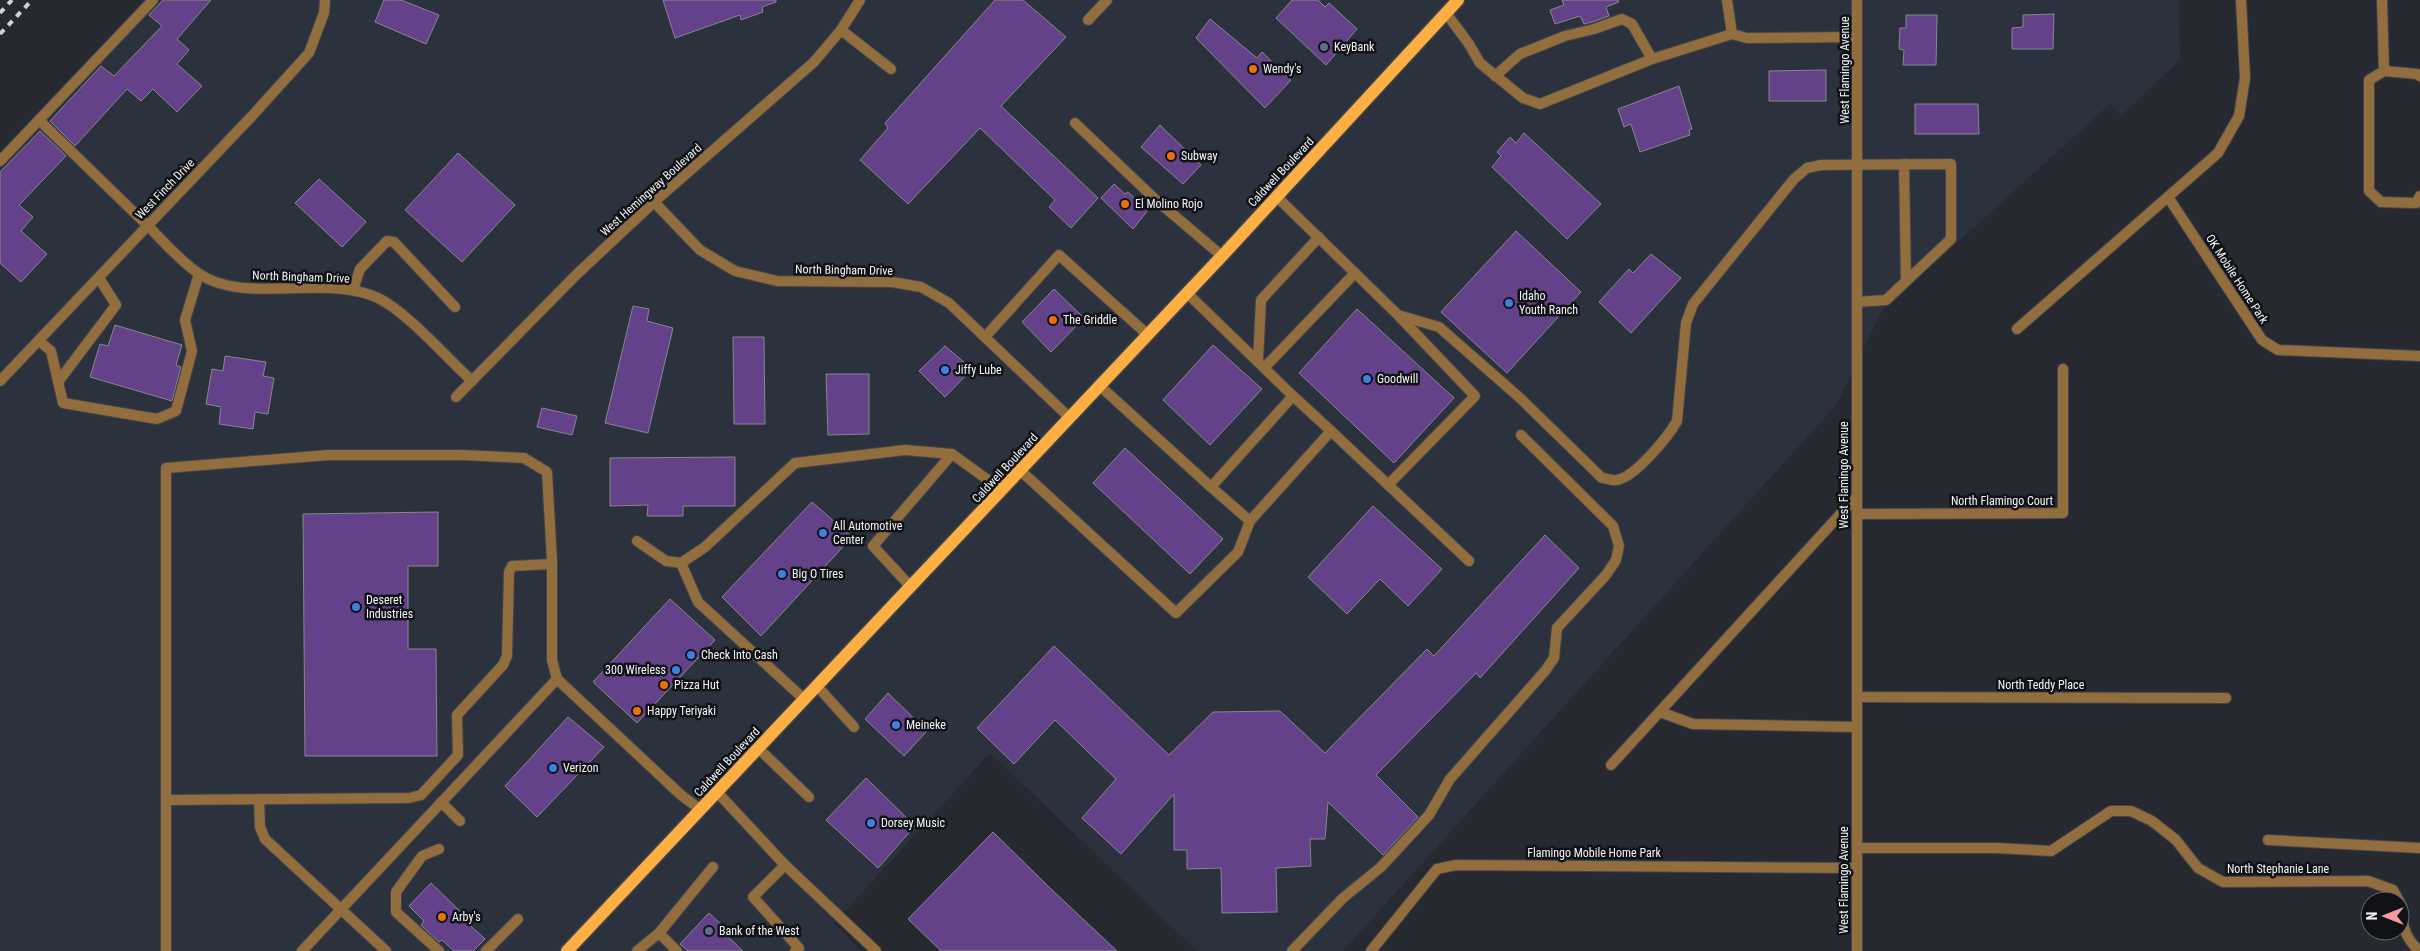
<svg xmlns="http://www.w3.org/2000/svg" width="2420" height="951" viewBox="0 0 2420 951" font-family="'Roboto Condensed',sans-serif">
<rect width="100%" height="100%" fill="#262930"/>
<polygon fill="#2b323e" points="146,0 2179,0 2180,60 2122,115 2110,104 1881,312 1837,404 1343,951 1197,951 990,753 834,923 861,951 0,951 0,158"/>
<g fill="#634289" stroke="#89868e">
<polygon points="163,0 211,0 177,39 189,50 177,64 202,86 177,112 153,89 141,101 127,89 75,146 50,121 101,66 114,76 162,26 149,15"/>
<polygon points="384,0 401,0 439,15 426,44 375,22"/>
<polygon points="663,0 776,0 776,2 762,7 763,12 741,20 740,15 675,38"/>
<polygon points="995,0 1023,0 1066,37 1001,106 1098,198 1071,228 1049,207 1055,200 980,128 908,204 860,160 888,128 885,123"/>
<polygon points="1292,0 1318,0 1325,7 1329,3 1357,29 1326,65 1276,18"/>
<polygon points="1562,0 1618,0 1619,2 1606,7 1609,16 1592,22 1584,24 1580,16 1555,24 1550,10 1564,5"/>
<polygon points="2054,14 2053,49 2012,49 2012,28 2023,27 2023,15"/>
<polygon points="1906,15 1937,15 1936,65 1903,65 1904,50 1899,49 1900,28 1906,28"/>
<polygon points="1210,19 1257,58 1262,52 1291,80 1265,108 1196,38"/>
<polygon points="1826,70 1826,101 1769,101 1769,71"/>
<polygon points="1679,86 1692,129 1689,130 1690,135 1640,152 1631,124 1624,127 1618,109"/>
<polygon points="1915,104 1978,104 1979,134 1915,134"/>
<polygon points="1160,125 1201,165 1183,184 1141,147"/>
<polygon points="40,131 66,156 19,205 33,217 21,231 47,254 21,282 0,263 0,172"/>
<polygon points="1524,133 1601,204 1567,239 1492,167 1501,156 1497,152 1510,137 1516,143"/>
<polygon points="458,153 515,205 462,262 405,210"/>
<polygon points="319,179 366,222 342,247 295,203"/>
<polygon points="1114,184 1125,194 1128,192 1148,210 1133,229 1101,198"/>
<polygon points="1516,231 1581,292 1507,373 1441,312"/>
<polygon points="1651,254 1681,278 1631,333 1599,302 1629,269 1633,273"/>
<polygon points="1054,289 1084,318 1051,352 1022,322"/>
<polygon points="633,306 649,309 647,321 673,328 648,433 605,423"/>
<polygon points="1357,309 1454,398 1394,463 1299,373"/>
<polygon points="115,325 182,345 176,365 181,367 172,401 90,377 100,344 108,346"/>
<polygon points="733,337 764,337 765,424 734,424"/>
<polygon points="1213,345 1262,389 1210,445 1163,400"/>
<polygon points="945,346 972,369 945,397 919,371"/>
<polygon points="225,356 266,362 263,376 274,378 268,414 255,412 253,429 219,424 221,407 206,404 212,369 223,371"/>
<polygon points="826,374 869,374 869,434 828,435"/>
<polygon points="542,408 577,416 572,435 537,427"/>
<polygon points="1125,448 1223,539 1190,574 1093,483"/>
<polygon points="735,457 735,506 683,506 683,516 647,516 648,505 610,506 610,458"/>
<polygon points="812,502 852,537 761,636 722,597"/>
<polygon points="1373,506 1442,569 1408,606 1380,579 1347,614 1308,577"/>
<polygon points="438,512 438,566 408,566 408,649 436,649 437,756 305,756 303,514"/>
<polygon points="1545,535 1579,568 1480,678 1476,673 1376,775 1418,817 1383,855 1328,802 1325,839 1310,839 1311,866 1276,868 1277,912 1222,913 1221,868 1187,869 1187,850 1174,850 1174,794 1121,854 1082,818 1116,779 1055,720 1014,764 977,728 1054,646 1169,755 1213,712 1280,711 1325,753 1427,649 1434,656"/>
<polygon points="670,599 715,640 637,723 593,682"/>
<polygon points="888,693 927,731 904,756 865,719"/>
<polygon points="568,717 604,747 537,817 505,786"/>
<polygon points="866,778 915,826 878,868 826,820"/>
<polygon points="993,832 1050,888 1117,951 941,951 908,919"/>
<polygon points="431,883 464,915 463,919 485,939 473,951 454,951 442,940 439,942 421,925 424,921 409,906"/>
<polygon points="709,913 726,929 723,932 743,951 688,951 680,944"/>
</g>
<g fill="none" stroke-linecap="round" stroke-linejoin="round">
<g stroke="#43454c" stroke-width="12">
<g id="service">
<polyline points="1727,0 1732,34 1747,38 1857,37"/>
<polyline points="2382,0 2384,71"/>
<polyline points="1446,13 1469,44 1480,63 1523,98 1540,104 1652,59 1732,34"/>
<polyline points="1088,20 1107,0"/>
<polyline points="841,30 891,69"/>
<polyline points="1495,76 1520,54 1565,36 1594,29 1622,19 1632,24 1652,59"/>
<polyline points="2420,76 2417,74 2384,71 2369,80 2369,191 2381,202 2416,203 2420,196"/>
<polyline points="39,120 148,226"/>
<polyline points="1075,123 1156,200 1222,256"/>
<polyline points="0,161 153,0"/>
<polyline points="1904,164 1906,281"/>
<path d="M1277,197L1398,315L1439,327L1520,398L1602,478C1606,478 1613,481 1617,480C1635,477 1668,437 1677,421L1686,323L1693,304L1794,179L1807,168L1821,165L1951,164V239L1886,300L1857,302"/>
<polyline points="353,290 360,269 387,241 394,242 455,307"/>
<polyline points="985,337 1059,255 1148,335"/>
<polyline points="39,341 51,351 63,403 157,419 176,411 192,351 185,320 199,274"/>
<polyline points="1258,361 1261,300 1319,237"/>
<polyline points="1264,368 1355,273"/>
<polyline points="58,382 116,305 99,278"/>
<polyline points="1100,386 1211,487 1293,396 1187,293"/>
<polyline points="1293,396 1331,431"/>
<polyline points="1021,471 1176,613 1238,552 1250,521 1331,431 1469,561"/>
<polyline points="1388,485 1475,396 1399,316"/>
<polyline points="1211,487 1250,521"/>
<polyline points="637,541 666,561 681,563 705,547 795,463 905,450 952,454 1002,490"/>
<polyline points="681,563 698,602 805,700"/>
<polyline points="911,587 873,546 952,454"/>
<polyline points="557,679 681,795 701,810"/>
<polyline points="817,686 854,727"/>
<polyline points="759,749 809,797"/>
<polyline points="717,792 785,865 876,951"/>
<polyline points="259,799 260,827 265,839 386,951"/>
<polyline points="166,800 409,798 421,795 458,755 457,715 503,665 507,656 509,572 512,566 552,564"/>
<polyline points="441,802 460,821"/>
<polyline points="2268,840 2420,848"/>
<polyline points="439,849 422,856 396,892 396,912 439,951"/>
<polyline points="785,865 753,897 799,948 795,951"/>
<polyline points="659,933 677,951"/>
<polyline points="166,951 166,468 329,455 462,455 524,458 547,472 552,561 552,660 557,679 302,951"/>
<polyline points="486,951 518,919"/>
<polyline points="637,951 659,933 713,867"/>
<polyline points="1292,951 1343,898 1381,867 1429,815 1450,779 1545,671 1554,658 1557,628 1606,575 1616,560 1619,546 1613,526 1521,435"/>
</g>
</g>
<g stroke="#43454c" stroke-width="12">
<g id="minor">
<polyline points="2168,197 2262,340 2278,350 2420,356"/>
<polyline points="654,202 700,250 735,271 777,281 892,282 921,287 949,303 1070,418"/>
<path d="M148,226C164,242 179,260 198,273C244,306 326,273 378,298C407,312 447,358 472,381"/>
<polyline points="2017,329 2218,153 2239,116 2245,78 2241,0"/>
<polyline points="0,381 252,116 309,53 324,13 325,0"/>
<polyline points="456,397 576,275 654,202 814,62 841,30 860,0"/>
<polyline points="1857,514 2063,513 2063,369"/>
<polyline points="1857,697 2226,698"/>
<polyline points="1660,712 1693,724 1857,727"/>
<polyline points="1611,765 1857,496"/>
<polyline points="1857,848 1996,848 2051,851 2111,811 2131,811 2152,821 2176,840 2198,868 2223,882 2368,881 2393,890 2399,901"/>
<path d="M2400,903C2405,911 2401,918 2404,927C2406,936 2413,945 2419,951"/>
<polyline points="1371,951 1437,869 1456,865 1857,868"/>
</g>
</g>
<g stroke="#43454c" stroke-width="12">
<polyline id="tertiary" points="1857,951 1857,0"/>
</g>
<g stroke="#43454c" stroke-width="15">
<polyline id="primary" points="567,951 1222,256 1458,0"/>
</g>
<use href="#service" stroke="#926d3e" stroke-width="10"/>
<use href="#minor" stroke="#926d3e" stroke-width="10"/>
<use href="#tertiary" stroke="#926d3e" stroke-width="10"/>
<use href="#primary" stroke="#fdaf44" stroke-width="12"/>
<g stroke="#d0d3d8" stroke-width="4" stroke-dasharray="6 6" stroke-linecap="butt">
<polyline points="0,13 12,0"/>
<polyline points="0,34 32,0"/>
</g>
</g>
<g fill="#5c6f8a" stroke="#101215" stroke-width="2">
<circle cx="1324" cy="47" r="5"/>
<circle cx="709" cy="931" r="5"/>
</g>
<g fill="#e8710a" stroke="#101215" stroke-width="2">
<circle cx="1253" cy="69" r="5"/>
<circle cx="1171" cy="156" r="5"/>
<circle cx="1125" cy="204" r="5"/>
<circle cx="1053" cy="320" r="5"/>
<circle cx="664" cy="685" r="5"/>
<circle cx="637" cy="711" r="5"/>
<circle cx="442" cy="917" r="5"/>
</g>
<g fill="#3f7fe0" stroke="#101215" stroke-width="2">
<circle cx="1509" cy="303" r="5"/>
<circle cx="945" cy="370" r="5"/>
<circle cx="1367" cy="379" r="5"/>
<circle cx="823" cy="533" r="5"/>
<circle cx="782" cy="574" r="5"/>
<circle cx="356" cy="607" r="5"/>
<circle cx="691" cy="655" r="5"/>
<circle cx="676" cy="670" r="5"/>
<circle cx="896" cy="725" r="5"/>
<circle cx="553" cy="768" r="5"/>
<circle cx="871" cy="823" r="5"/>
</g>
<g text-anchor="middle" stroke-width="5" stroke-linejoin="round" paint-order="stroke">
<g font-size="12" fill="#f2f4f9" stroke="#101215" text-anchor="start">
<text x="1334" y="51">KeyBank</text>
<text x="1263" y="73">Wendy's</text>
<text x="1181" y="160">Subway</text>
<text x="1135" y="208">El Molino Rojo</text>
<text x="1519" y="300">Idaho<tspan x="1519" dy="14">Youth Ranch</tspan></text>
<text x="1063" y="324">The Griddle</text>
<text x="955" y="374">Jiffy Lube</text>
<text x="1377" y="383">Goodwill</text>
<text x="833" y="530">All Automotive<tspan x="833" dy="14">Center</tspan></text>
<text x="792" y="578">Big O Tires</text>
<text x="366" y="604">Deseret<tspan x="366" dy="14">Industries</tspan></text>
<text x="701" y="659">Check Into Cash</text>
<text x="666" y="674" text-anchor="end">300 Wireless</text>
<text x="674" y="689">Pizza Hut</text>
<text x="647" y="715">Happy Teriyaki</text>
<text x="906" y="729">Meineke</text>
<text x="563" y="772">Verizon</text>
<text x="881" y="827">Dorsey Music</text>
<text x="452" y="921">Arby's</text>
<text x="719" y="935">Bank of the West</text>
</g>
<g font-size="12" fill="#f2f4f9" stroke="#101215">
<text transform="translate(1845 70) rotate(-90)" y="4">West Flamingo Avenue</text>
<text transform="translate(1281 172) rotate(-47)" y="4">Caldwell Boulevard</text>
<text transform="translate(165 189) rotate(-46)" y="4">West Finch Drive</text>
<text transform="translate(651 190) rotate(-42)" y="4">West Hemingway Boulevard</text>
<text transform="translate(844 270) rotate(1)" y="4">North Bingham Drive</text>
<text transform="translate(301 277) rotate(2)" y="4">North Bingham Drive</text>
<text transform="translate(2237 279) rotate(57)" y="4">OK Mobile Home Park</text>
<text transform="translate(1005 468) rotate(-47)" y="4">Caldwell Boulevard</text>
<text transform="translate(1844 475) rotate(-90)" y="4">West Flamingo Avenue</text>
<text x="2002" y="505">North Flamingo Court</text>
<text x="2041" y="689">North Teddy Place</text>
<text transform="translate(727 762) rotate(-47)" y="4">Caldwell Boulevard</text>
<text x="1594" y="857">Flamingo Mobile Home Park</text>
<text x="2278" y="873">North Stephanie Lane</text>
<text transform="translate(1844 880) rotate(-90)" y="4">West Flamingo Avenue</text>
</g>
</g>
<g transform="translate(2385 916) rotate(270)"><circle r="24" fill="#101215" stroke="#6a6c70"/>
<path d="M0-4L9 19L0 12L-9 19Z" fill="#f49b9f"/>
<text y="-8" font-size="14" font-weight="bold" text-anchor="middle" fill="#f2f4f9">N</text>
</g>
</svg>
